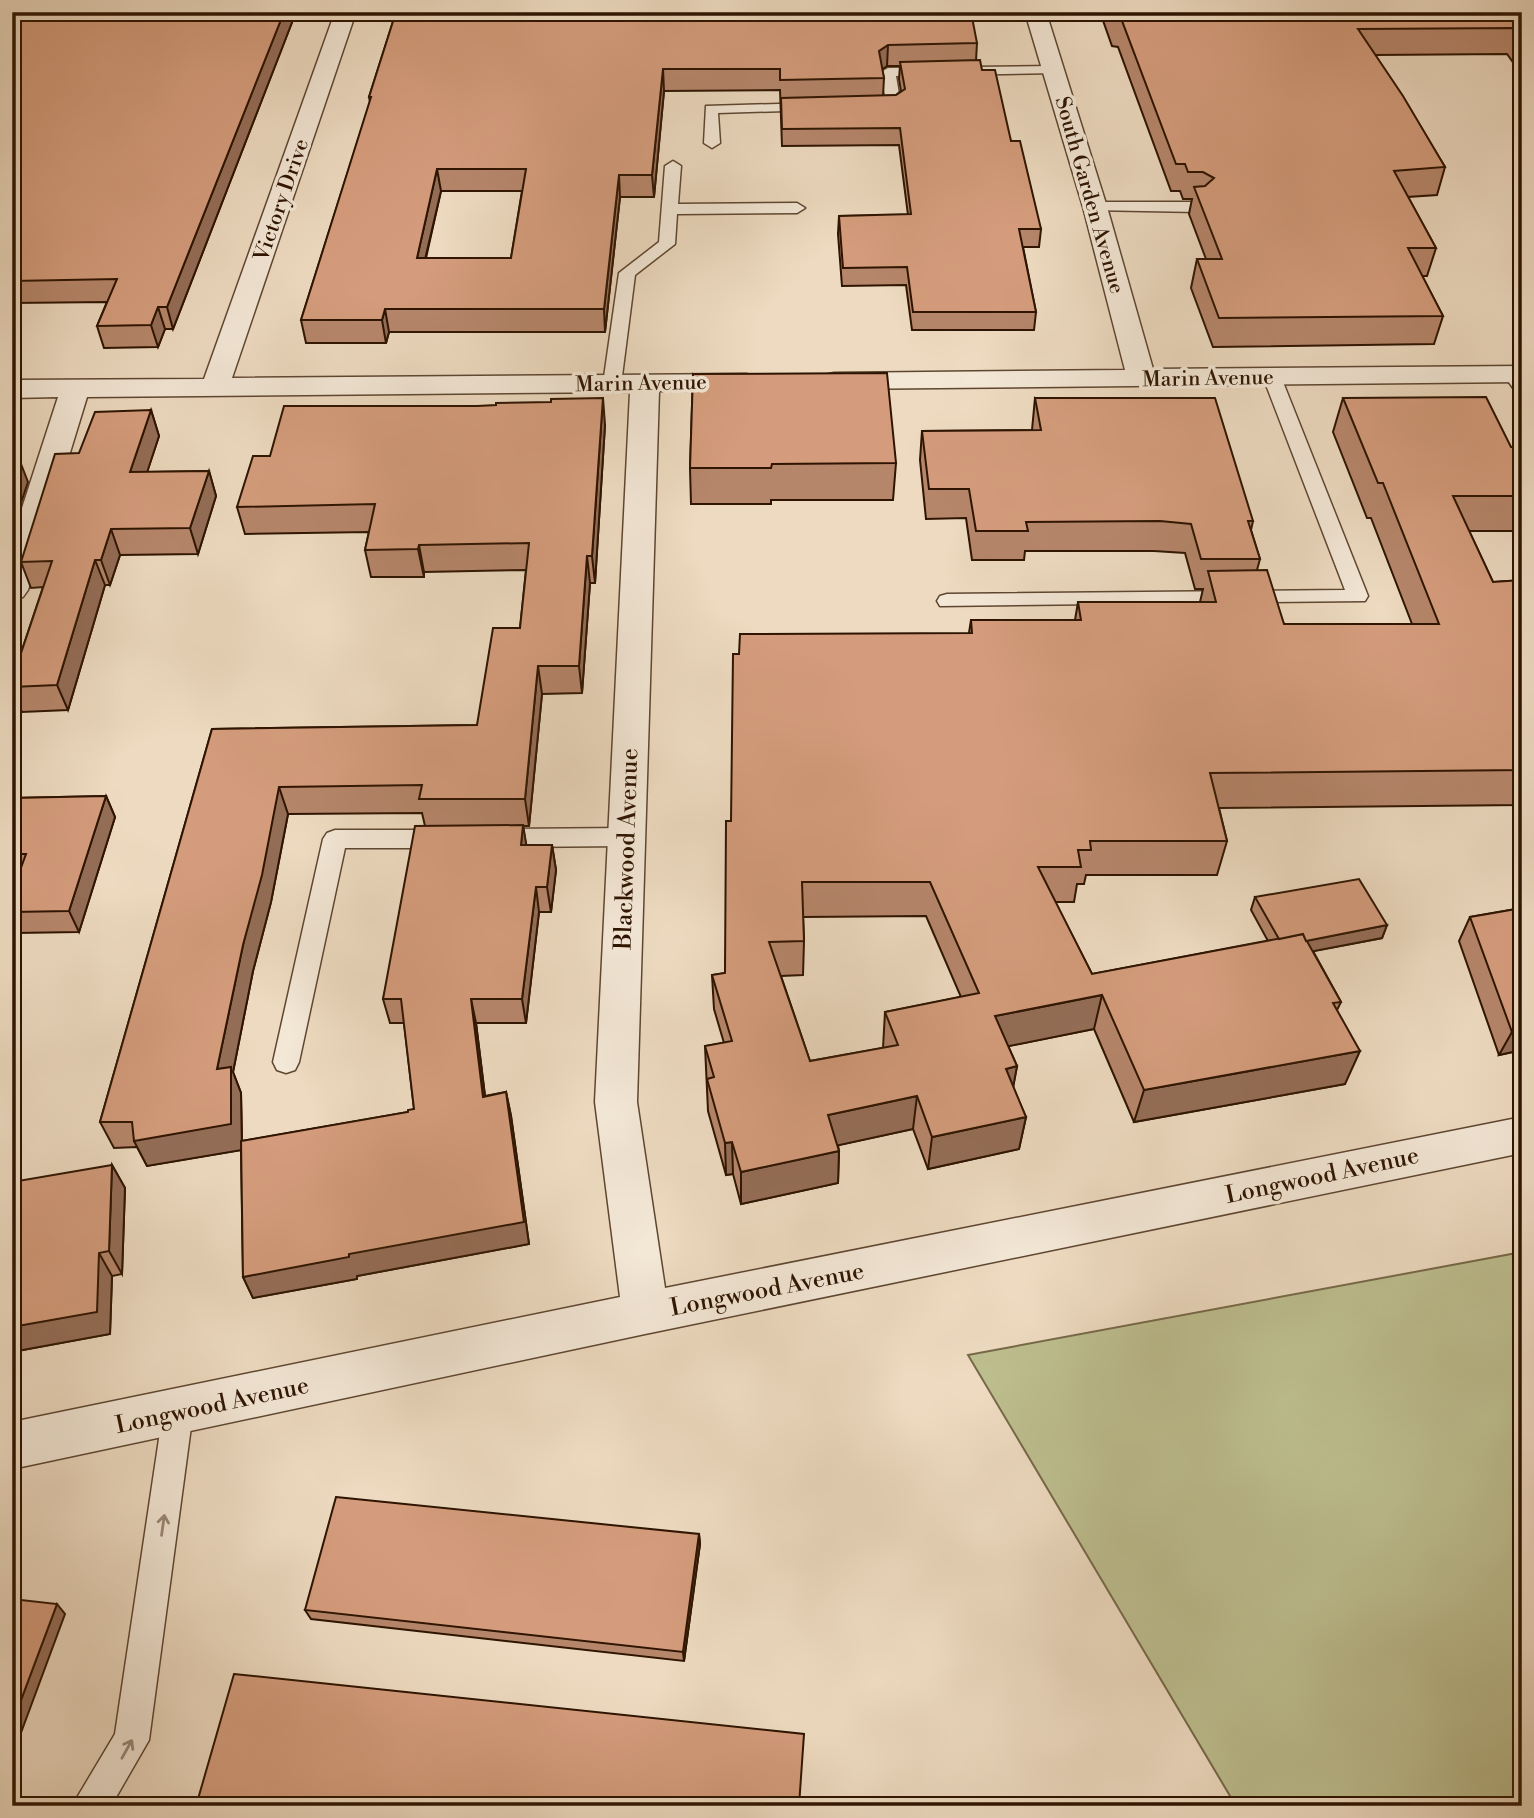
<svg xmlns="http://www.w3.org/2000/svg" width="1534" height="1818" viewBox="0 0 1534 1818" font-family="'Libre Bodoni',serif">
<rect width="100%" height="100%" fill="#eddac0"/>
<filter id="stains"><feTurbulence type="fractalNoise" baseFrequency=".00286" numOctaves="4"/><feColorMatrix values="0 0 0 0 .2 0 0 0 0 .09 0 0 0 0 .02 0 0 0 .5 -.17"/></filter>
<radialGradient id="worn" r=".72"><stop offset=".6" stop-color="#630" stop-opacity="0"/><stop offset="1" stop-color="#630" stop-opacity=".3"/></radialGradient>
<polygon fill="#bdbe8f" stroke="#766948" stroke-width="2" points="1522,1252 1522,1806 1236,1806 968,1355"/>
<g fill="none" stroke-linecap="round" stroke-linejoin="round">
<g stroke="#5e4631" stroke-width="3">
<g id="lane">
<polygon points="933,12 1041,12 1042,13 1035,17 938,18 933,17"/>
<polygon points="1053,66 1060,70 1058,73 896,76 901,106 899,109 873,110 866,106 873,102 886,102 881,72 888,68"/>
<polygon points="812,103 819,107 817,110 718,113 720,143 712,148 704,143 706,106"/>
<polygon points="673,161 681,166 678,204 797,203 805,208 797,213 677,214 675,244 635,275 621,384 612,389 606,388 603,384 619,273 659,242 665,166"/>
<polygon points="1095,202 1198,202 1206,207 1198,212 1089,210 1087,207"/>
<polygon points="1512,369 1518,370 1522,375 1522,393 1516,392 1503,374"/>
<polygon points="1272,372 1281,377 1368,596 1365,601 940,606 937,601 940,596 947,594 1345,590 1263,377"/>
<polygon points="627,828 635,831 639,837 635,843 627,846 494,847 486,844 482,838 486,832 494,829"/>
<polygon points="335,830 444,830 452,833 456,839 452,845 444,848 345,848 299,1062 295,1070 286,1073 277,1070 273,1062 323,839 327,833"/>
<polygon points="178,1397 189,1402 193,1412 149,1740 111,1806 72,1806 115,1734 163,1412 167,1402"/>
</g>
</g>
<g stroke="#5e4631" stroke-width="3">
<g id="street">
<polygon points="335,12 356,12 232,378 746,374 756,376 760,382 756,388 746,390 659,391 637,1102 665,1288 1522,1117 1522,1153 645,1334 12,1469 12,1422 620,1297 595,1102 630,392 87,397 28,590 23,597 12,600 12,539 58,397 12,398 12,380 204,379"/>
<polygon points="1025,12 1046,12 1107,207 1153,369 1522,366 1522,382 834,389 824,387 820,381 824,375 834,373 1125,370 1083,207"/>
</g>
</g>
<use href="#lane" fill="#f3e7d6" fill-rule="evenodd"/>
<use href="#street" fill="#f3e7d6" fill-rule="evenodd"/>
</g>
<g fill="#b6866b" stroke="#2e1401" stroke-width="2" fill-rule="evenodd">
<polygon points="12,12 296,12 173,329 165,329 158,347 104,348 97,326 107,302 12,303"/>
<path d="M396,12L977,43L976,61L982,70L1011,141L1041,229L1039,247H1023L1036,312L1034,330H912L906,285L842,286L838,234L839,216L908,215L899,145L782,146L780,90L664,91L654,197H620L605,332H389L386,343H306L301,320L370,102L369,97ZM887,66H900L899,79L901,91L896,95L883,96L884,78L882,69ZM441,191H522L511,258H426Z"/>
<polygon points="1100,12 1522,12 1522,75 1507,54 1375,55 1445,167 1437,195 1408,197 1436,248 1427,276 1422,276 1443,316 1434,344 1213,347 1191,288 1197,259 1206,259 1189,214 1192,199 1183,199 1180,191 1171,191 1118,47 1112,46"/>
<polygon points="693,374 896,463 893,500 771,500 771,504 691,504 690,468"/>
<path d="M1035,398L1253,521L1251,530L1260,559L1257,570L1284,624H1412L1371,518H1367L1333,432L1343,398L1511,447H1522V531H1469L1493,582L1522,580V805L1219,808L1227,841L1217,875H1086L1084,884H1077L1074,902H1055L1092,974L1268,941L1251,910L1255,897L1387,925L1382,938L1313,951L1341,1002L1337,1010L1345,1084L1134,1122L1094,1029L1008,1046L1017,1066L1013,1087L1026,1117L1019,1149L928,1169L913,1129L838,1145L839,1151L838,1183L741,1204L733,1174L726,1175L708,1111L705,1046L724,1043L714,1009L712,975L725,973L731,821L969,633L971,620H1075L1078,602H1200L1203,589H1195L1185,553L1154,551H1025L1024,560H972L966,518L926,519L920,460L922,431L1032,430ZM926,916L961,997L885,1012L883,1048L810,1061L781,976L803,975L804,941L803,917Z"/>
<polygon points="151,410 159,436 147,472 209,471 216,496 198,554 120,555 110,585 105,585 68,710 22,712 12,691 12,680 43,587 31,588 21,562 79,453"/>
<path d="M605,425L595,583H590L582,693L542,694L529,826H523L526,845H552L556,870L551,912H539L526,1023H476L485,1096L506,1092L511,1116L529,1244L357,1276V1279L253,1298L243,1277L241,1150L147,1166L137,1147L114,1148L100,1122L212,729L477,725L520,628L526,570L424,572V577H371L365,550L369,532L245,534L237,507L270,456ZM422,813L425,826L383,999L390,1023H404L414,1109L408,1112L242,1141L241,1093L233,1072L253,971L271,902L288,814Z"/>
<polygon points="106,796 115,817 79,932 16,933 12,925 12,892 18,876 12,876 12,798"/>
<polygon points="1522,908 1522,1050 1499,1055 1459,941 1470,917"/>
<polygon points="112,1165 125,1188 122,1274 112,1276 110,1334 12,1352"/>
<polygon points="699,1534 700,1544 684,1661 311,1619 305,1610"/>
</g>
<g fill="#946d57" stroke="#2e1401" stroke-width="2">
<polygon points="284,12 296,12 173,329 167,307"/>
<polygon points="888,45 887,66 878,72 879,51"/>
<polygon points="663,69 664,91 654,197 652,175"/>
<polygon points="437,169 441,191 420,281 417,258"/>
<polygon points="619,175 620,197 605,332 604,309"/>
<polygon points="158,307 165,329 158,347 151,325"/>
<polygon points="385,309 389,332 386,343 382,320"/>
<polygon points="603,398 605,425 595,583 592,556"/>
<polygon points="151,410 159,436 139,497 130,472"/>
<polygon points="14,446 28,482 12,530 12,451"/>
<polygon points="209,471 216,496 198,554 190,528"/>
<polygon points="111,529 120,555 110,585 101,560"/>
<polygon points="419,545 424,572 424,577 418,549"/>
<polygon points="587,556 590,583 582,693 579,666"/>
<polygon points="95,560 105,585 68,710 57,685"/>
<polygon points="538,666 542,694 529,826 525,799"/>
<polygon points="279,787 288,814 271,902 253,971 233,1072 241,1093 242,1150 147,1166 134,1141 217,1069 243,945"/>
<polygon points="106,796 115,817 79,932 69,911"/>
<polygon points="523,825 527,849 521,845"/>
<polygon points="552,845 556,870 551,912 547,887"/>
<polygon points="536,887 539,912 526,1023 522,999"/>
<polygon points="1387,925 1382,938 1278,958 1282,945"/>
<polygon points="1102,995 1094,1029 990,1050 995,1016"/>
<polygon points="471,999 476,1023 488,1120 483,1097"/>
<polygon points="1522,1030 1522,1050 1499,1055 1512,1032"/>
<polygon points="1360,1051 1345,1084 1134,1122 1144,1090"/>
<polygon points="1017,1066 1011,1099 1006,1069"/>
<polygon points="506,1092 511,1116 529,1244 357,1276 357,1279 253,1298 243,1277 349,1254"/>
<polygon points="917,1096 913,1129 826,1148 828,1115"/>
<polygon points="1026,1117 1019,1149 928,1169 932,1137"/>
<polygon points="732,1142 733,1174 726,1175 725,1143"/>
<polygon points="839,1151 838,1183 741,1204 741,1172"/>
<polygon points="112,1165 125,1188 122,1274 109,1251"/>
<polygon points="99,1253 112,1276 110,1334 12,1352 12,1327"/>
<polygon points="699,1534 700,1544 684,1661 683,1652"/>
<polygon points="57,1604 65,1614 12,1757 12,1724"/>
</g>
<g fill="#d49c7c" stroke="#2e1401" stroke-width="2" fill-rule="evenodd">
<polygon points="12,12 284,12 167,307 158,307 151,325 97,326 117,279 12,281"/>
<path d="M396,12H971L977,43L888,45L879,51L884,78L780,80V69H663L652,175H619L604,309H385L382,320H301L371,97H369ZM437,169H526L511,258H417Z"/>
<polygon points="1113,12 1522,12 1522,37 1515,28 1358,29 1403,96 1445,167 1394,171 1436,248 1408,248 1443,316 1219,318 1197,259 1222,259 1194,187 1205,186 1214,178 1203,172 1188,172 1185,164 1176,164 1122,21 1116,20"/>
<polygon points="980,60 982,70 995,70 1011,141 1020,141 1041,229 1019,229 1036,312 913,312 907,267 843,268 839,216 911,214 900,128 782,129 781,98 896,95 905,89 900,62"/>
<polygon points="887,373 896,463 772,464 771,468 690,468 693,374"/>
<path d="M1486,397L1511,447H1522V496H1453L1493,582L1522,580V770L1210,773L1227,841H1090L1091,850H1078L1081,867H1038L1092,974L1303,934L1341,1002L1333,1003L1360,1051L1144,1090L1102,995L995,1016L1017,1066L1006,1069L1026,1117L932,1137L917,1096L828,1115L839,1151L741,1172L732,1142L725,1143L707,1079L714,1077L705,1046L732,1041L712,975L725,973L726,821H731L733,654H739L740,634L972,633L971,620H1081L1078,602H1216L1208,571L1267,570L1284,624H1439L1383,483H1378L1343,398ZM802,882H930L979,993L885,1012L898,1045L810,1061L769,942L804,941Z"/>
<polygon points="603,398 592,556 587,556 579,666 538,666 525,799 419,799 422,785 279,787 262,875 243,945 217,1069 231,1067 231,1124 134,1141 132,1122 100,1122 212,729 477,725 493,628 520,628 529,543 419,545 418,549 365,550 375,504 237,507 253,456 270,456 284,406 477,406 496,405 496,403 551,402 551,399"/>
<polygon points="1035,398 1215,398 1253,521 1248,521 1260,559 1201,559 1191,524 1160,521 1026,522 1028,531 976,531 969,489 929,489 922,431 1041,430"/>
<polygon points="151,410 130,472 209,471 190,528 111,529 101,560 95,560 57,685 12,687 12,680 52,561 21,562 55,454 79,453 95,412"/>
<polygon points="106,796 69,911 12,912 12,892 26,854 12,854 12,798"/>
<polygon points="523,825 521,845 552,845 547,887 536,887 522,999 471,999 483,1097 506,1092 524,1222 349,1254 349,1257 243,1277 241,1141 408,1112 408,1110 414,1109 401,999 383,999 415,826"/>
<polygon points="1359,879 1387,925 1306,941 1303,934 1279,939 1255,897"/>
<polygon points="1522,908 1522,1030 1512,1032 1470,917"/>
<polygon points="112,1165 109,1251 99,1253 97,1312 12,1327 12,1182"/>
<polygon points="336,1497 699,1534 683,1652 305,1610"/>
<polygon points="12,1599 57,1604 12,1724"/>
<polygon points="234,1674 804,1734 799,1806 196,1806"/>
</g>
<defs><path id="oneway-shaft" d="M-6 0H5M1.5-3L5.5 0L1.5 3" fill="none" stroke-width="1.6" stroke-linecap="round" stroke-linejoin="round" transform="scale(1.75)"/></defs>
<g stroke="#9a8876">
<use href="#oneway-shaft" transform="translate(163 1525) rotate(-82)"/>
<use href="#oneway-shaft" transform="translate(127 1749) rotate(-61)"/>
</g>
<g text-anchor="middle" stroke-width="7" stroke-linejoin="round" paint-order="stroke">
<g font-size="21" fill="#2e1401" stroke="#f3e7d6">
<text transform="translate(1090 195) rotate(74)" y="7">South Garden Avenue</text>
<text transform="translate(281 200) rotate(-71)" y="7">Victory Drive</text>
<text transform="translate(1208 378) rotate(-1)" y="7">Marin Avenue</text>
<text transform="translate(641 383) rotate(-1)" y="7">Marin Avenue</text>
</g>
<g font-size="24" fill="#2e1401" stroke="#f3e7d6">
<text transform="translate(626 849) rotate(-88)" y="8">Blackwood Avenue</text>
<text transform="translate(1322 1175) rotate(-12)" y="8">Longwood Avenue</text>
<text transform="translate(767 1289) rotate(-11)" y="8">Longwood Avenue</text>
<text transform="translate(212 1405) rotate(-12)" y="8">Longwood Avenue</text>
</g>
</g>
<rect width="1534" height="1818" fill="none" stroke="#eddac0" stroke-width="42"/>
<rect x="14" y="14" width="1506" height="1790" fill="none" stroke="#2e1401" stroke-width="3.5"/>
<rect x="21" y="21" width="1492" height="1776" fill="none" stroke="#2e1401" stroke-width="2"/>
<rect width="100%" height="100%" filter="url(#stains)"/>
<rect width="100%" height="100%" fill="url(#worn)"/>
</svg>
